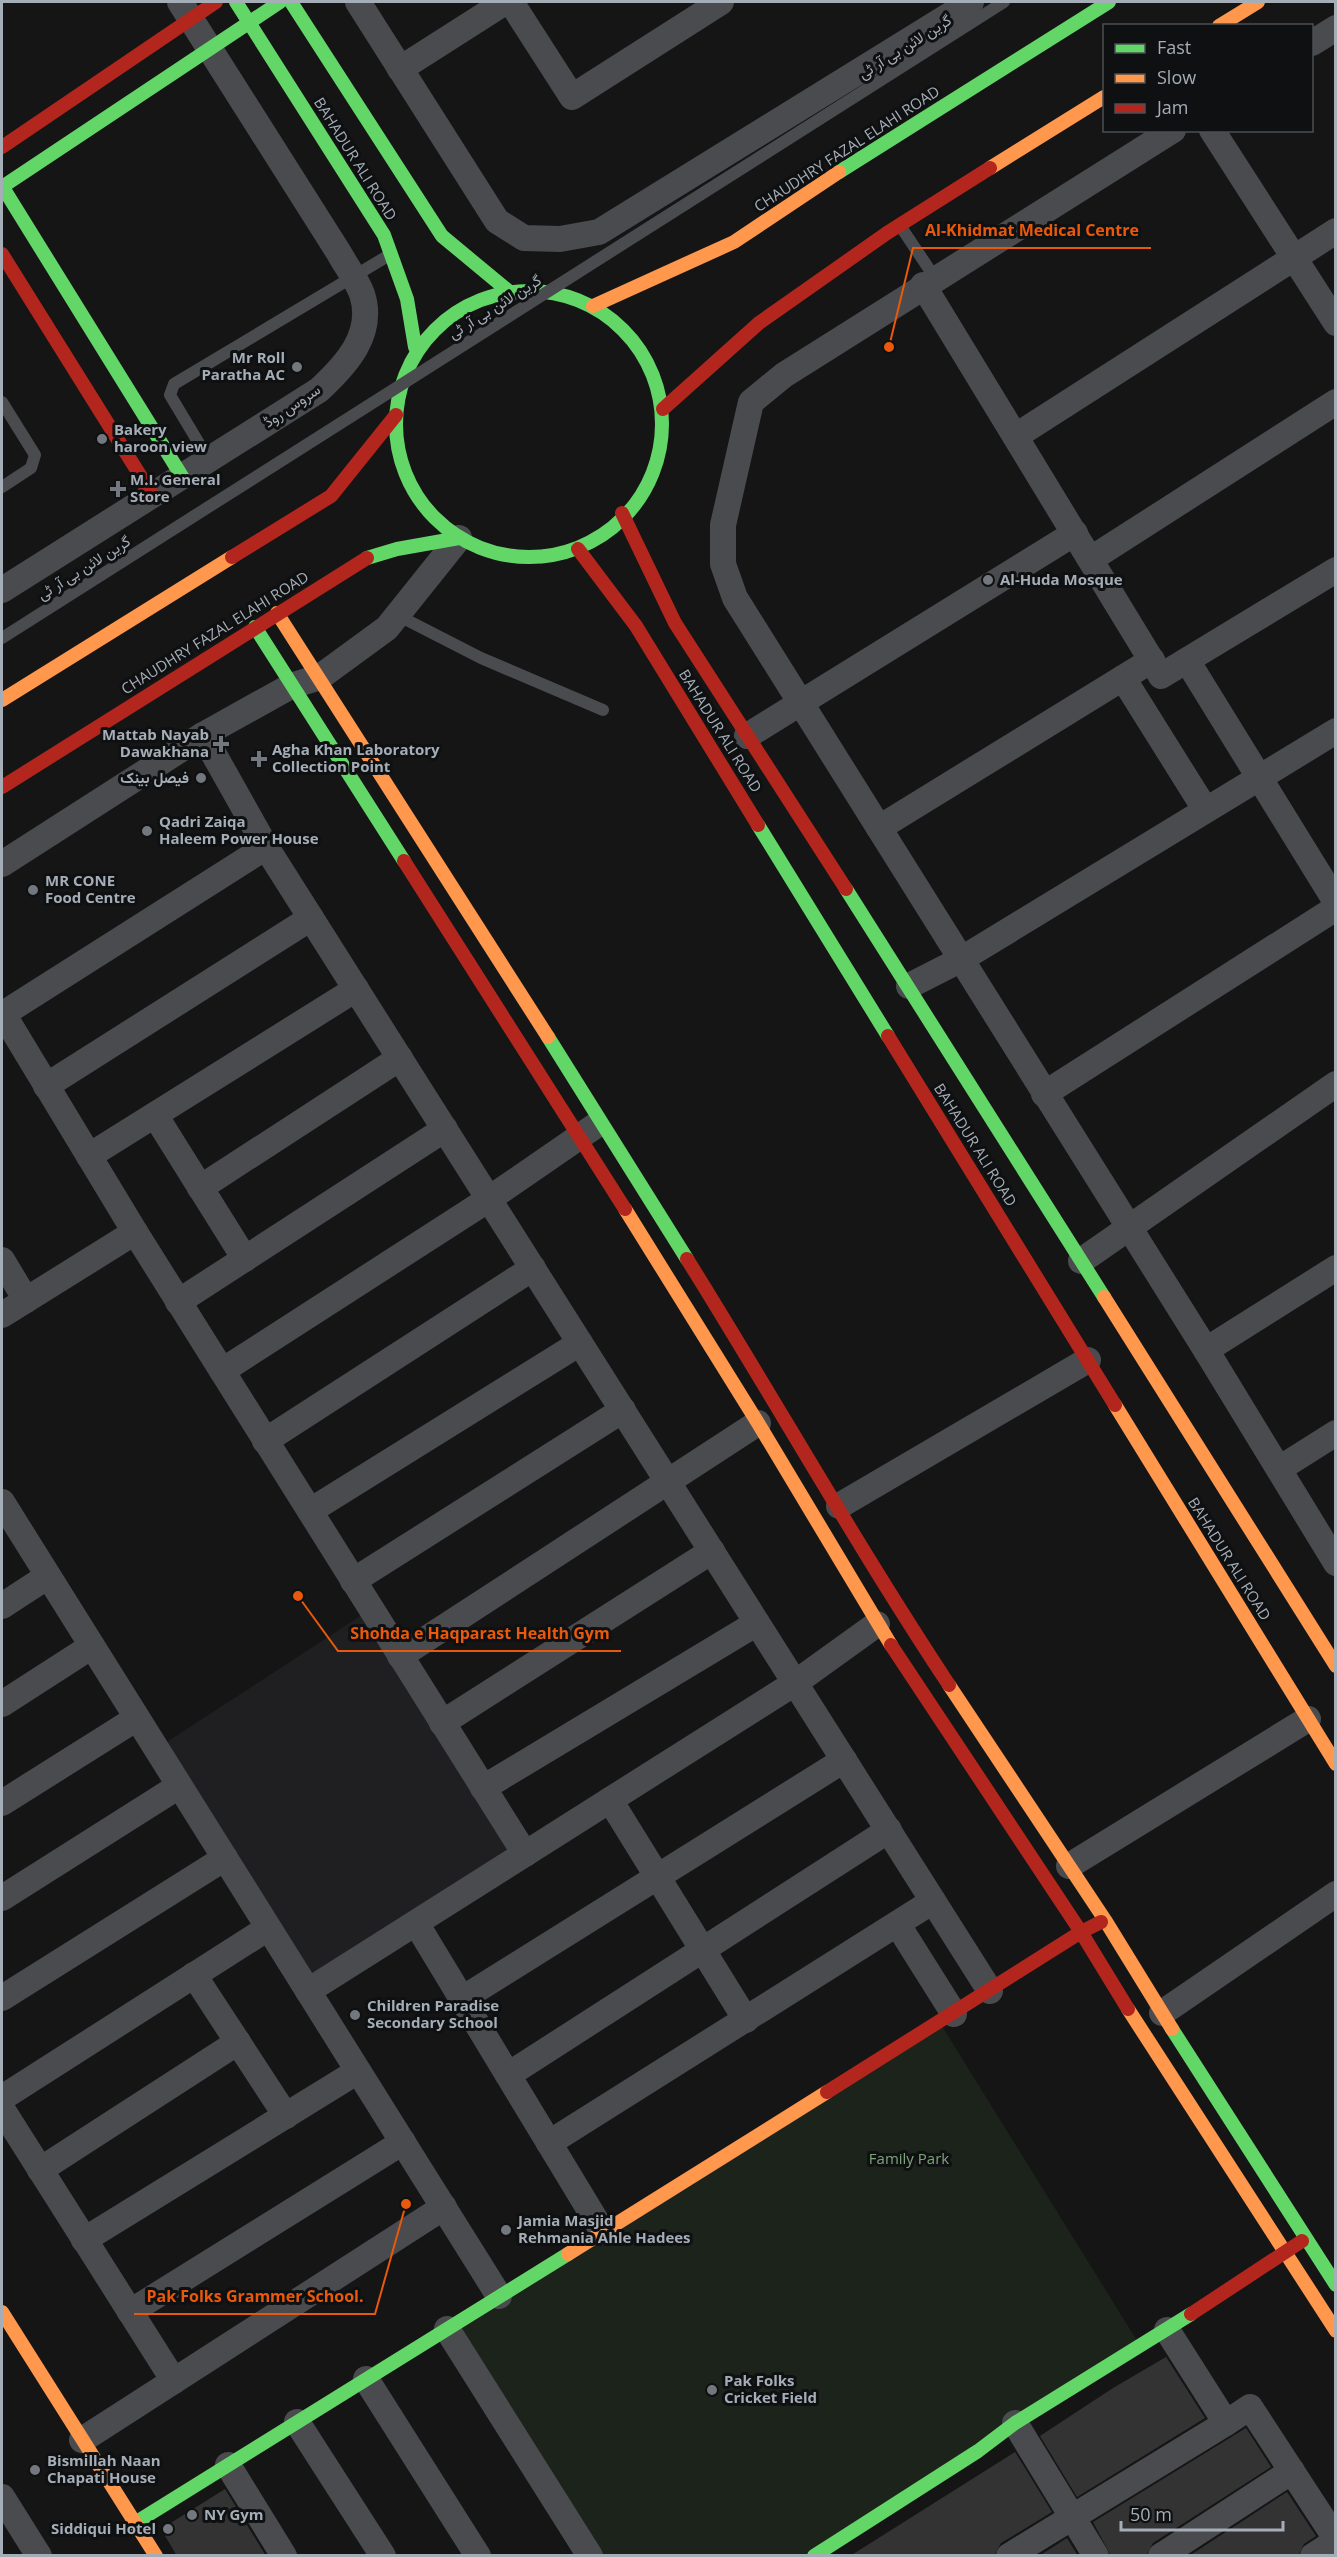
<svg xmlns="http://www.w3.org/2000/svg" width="1337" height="2557" viewBox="0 0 1337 2557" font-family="'Open Sans',Vazirmatn,sans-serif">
<rect width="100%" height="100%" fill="#151515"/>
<polygon fill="#1f1f21" points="371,1609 525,1854 308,1991 156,1749"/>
<polygon fill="#1b231b" points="940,2023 1141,2347 814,2555 590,2556 447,2329"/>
<g fill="#333334">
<polygon points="1166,2357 1205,2418 1077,2497 1040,2436 1113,2388"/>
<polygon points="1246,2428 1271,2467 1153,2543 1146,2556 1111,2556 1093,2522"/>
<polygon points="1015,2452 1052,2512 1001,2543 994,2556 850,2556"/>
<polygon points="225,2489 266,2556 177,2556 161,2529"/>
<polygon points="1287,2492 1316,2536 1304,2544 1298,2556 1189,2556"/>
<polygon points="1067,2538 1078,2556 1039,2556"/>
</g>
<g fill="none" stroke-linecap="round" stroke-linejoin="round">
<g stroke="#494b4e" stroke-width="12">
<polyline points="901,227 935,278"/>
<polyline points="2,402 35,455 31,468 2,487"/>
<polyline points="209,460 170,395 174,384 391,254"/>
<polyline points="397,615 481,658 603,710"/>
</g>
<g stroke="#494b4e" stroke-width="26">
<polyline points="358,2 497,221 524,238 560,239 599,232 971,2"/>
<polyline points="511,2 572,97 721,2"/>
<polyline points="1312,43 1336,28"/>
<polyline points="400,69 505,2"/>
<polyline points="1173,130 784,375 751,402 723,525 723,564 735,598 1206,1350 1336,1563"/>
<polyline points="1212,130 1336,323"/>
<polyline points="923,285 1161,676 1336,570"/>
<polyline points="1016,436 1336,231"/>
<polyline points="1091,559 1336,402"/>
<path d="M2,590L319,390C346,365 375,334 362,294C357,280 346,266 339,253L180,2"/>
<polyline points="1188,662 1336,902"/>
<polyline points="1123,678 1205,809"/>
<polyline points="203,735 266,847 990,1991"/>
<polyline points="747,736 1075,533"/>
<polyline points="879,828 1152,660"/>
<polyline points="2,864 203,735 291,686 320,677 387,628 459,538"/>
<polyline points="909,986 960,960 1336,731"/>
<polyline points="2,1012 135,1232 525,1854"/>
<polyline points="3,1014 266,847"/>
<polyline points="46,1086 311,918"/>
<polyline points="1044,1094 1336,908"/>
<polyline points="155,1115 245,1259"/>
<polyline points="89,1156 356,989"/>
<polyline points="200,1188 400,1058"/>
<polyline points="2,1260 26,1300"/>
<polyline points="1081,1261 1336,1084"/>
<polyline points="178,1302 445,1129"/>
<polyline points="2,1315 135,1232"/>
<polyline points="1206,1350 1336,1268"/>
<polyline points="222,1371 489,1199 595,1126"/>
<polyline points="265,1441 533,1268"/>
<polyline points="1279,1469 1336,1433"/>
<polyline points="2,1502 499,2296"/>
<polyline points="839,1506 1088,1360"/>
<polyline points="310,1511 580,1343"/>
<polyline points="353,1581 623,1410"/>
<polyline points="2,1606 48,1576"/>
<polyline points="400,1656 758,1423"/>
<polyline points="2,1704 92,1646"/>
<polyline points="442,1723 712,1551"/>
<polyline points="483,1788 757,1623"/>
<polyline points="610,1800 746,2020"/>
<polyline points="2,1803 137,1718"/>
<polyline points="1069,1866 1308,1719"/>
<polyline points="2,1898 179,1786"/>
<polyline points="416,1923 603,2232"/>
<polyline points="898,1925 954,2014"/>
<polyline points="194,1975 286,2116"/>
<polyline points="308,1991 795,1683 877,1624"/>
<polyline points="2,1998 225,1858"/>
<polyline points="462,1999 844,1760"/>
<polyline points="1162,2013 1336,1894"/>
<polyline points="508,2075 889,1830"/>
<polyline points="2,2098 268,1928"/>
<polyline points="2,2109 174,2381"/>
<polyline points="549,2143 933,1901"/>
<polyline points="40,2170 238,2042"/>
<polyline points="84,2240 358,2071"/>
<polyline points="130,2312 403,2142"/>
<polyline points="447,2329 590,2556"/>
<polyline points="1167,2330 1226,2423 1250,2407 1336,2539"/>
<polyline points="366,2379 478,2556"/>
<polyline points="297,2422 383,2556"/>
<polyline points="1015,2423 1096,2556"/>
<polyline points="82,2440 444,2207"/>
<polyline points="228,2465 284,2556"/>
<polyline points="2,2497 39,2556"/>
<polyline points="1009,2556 1226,2423"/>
<polyline points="1161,2556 1292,2471"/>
<polyline points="1313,2556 1336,2541"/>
</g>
<g stroke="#63d668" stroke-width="14">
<polyline points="236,2 384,235 407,299 415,347"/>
<polyline points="291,2 442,236 512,294"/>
<polyline points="839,172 1109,2"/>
<polyline points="2,186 183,478"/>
<polyline points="2,187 280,2"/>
<circle cx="529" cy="424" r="133"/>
<polyline points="367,558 397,549 459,538"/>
<polyline points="255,627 404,861"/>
<polyline points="758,825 888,1036"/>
<polyline points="846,889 1104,1297"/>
<polyline points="548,1037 687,1259"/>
<polyline points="1172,2029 1336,2285"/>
<polyline points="135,2523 568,2254"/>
<polyline points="814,2556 978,2451 1015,2423 1191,2314"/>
</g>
<g stroke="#ff974d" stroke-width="14">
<polyline points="1219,26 1258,2"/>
<polyline points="990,168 1104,97"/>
<polyline points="593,306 734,242 839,172"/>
<polyline points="277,613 548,1037"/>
<polyline points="2,700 232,557"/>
<polyline points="625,1209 758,1423 891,1645"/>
<polyline points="1104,1297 1336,1666"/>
<polyline points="1115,1405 1336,1764"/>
<polyline points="949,1685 1105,1920 1172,2029"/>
<polyline points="1128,2009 1336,2331"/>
<polyline points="568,2254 827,2092"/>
<polyline points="2,2312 156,2556"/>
</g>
<g stroke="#b3261e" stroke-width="14">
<polyline points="2,147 216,2"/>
<polyline points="2,254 153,496"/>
<polyline points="663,409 759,323 887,233 990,168"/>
<polyline points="622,513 675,623 846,889"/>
<polyline points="578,549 636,626 758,825"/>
<polyline points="232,557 331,496 396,415"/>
<polyline points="2,787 367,558"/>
<polyline points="404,861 625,1209"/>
<polyline points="888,1036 1115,1405"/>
<path d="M687,1259C775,1400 857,1546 949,1685"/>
<polyline points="891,1645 1081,1932 1128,2009"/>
<polyline points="827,2092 1081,1932 1101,1922"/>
<polyline points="1191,2314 1302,2241"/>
</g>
<polyline stroke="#494b4e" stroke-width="12" points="2,638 1004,2"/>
</g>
<g fill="#73787e" stroke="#0f1011" stroke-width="2">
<circle cx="297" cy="367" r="6"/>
<circle cx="102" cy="439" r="6"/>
<path d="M115 480h6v6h6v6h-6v6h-6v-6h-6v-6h6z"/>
<circle cx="988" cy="580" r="6"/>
<path d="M218 735h6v6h6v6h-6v6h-6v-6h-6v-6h6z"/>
<path d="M256 750h6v6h6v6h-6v6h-6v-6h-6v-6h6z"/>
<circle cx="201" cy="778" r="6"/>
<circle cx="147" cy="831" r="6"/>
<circle cx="33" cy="890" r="6"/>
<circle cx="355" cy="2015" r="6"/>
<circle cx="506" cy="2230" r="6"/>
<circle cx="712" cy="2390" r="6"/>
<circle cx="35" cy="2470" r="6"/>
<circle cx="192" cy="2515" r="6"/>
<circle cx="168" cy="2529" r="6"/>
</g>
<g text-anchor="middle" stroke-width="6" stroke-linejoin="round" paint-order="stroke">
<g font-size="15" fill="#a5adb7" stroke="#0f1011">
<text transform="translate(905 47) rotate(-32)" y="5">گرین لائن بی آر ٹی</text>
<text transform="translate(847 149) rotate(-33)" y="5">CHAUDHRY FAZAL ELAHI ROAD</text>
<text transform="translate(355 159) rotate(58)" y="5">BAHADUR ALI ROAD</text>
<text transform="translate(495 307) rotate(-32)" y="5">گرین لائن بی آر ٹی</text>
<text transform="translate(292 406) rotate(-34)" y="5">سروس روڈ</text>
<text transform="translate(84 568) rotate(-32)" y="5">گرین لائن بی آر ٹی</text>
<text transform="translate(215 633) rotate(-32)" y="5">CHAUDHRY FAZAL ELAHI ROAD</text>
<text transform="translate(720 731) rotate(58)" y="5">BAHADUR ALI ROAD</text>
<text transform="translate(975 1145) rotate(58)" y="5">BAHADUR ALI ROAD</text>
<text transform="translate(1229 1559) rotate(58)" y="5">BAHADUR ALI ROAD</text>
</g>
<g font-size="15" font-weight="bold" fill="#a5adb7" stroke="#0f1011" text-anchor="start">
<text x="285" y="363" text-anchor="end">Mr Roll<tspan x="285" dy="17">Paratha AC</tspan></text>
<text x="114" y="435">Bakery<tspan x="114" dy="17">haroon view</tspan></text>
<text x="130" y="485">M.I. General<tspan x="130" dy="17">Store</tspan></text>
<text x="1000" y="585">Al-Huda Mosque</text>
<text x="209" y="740" text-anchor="end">Mattab Nayab<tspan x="209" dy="17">Dawakhana</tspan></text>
<text x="272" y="755">Agha Khan Laboratory<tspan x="272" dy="17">Collection Point</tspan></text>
<text x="189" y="783" text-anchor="end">فیصل بینک</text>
<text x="159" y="827">Qadri Zaiqa<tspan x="159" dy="17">Haleem Power House</tspan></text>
<text x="45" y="886">MR CONE<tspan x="45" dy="17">Food Centre</tspan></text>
<text x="367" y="2011">Children Paradise<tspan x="367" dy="17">Secondary School</tspan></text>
<text x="518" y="2226">Jamia Masjid<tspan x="518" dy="17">Rehmania Ahle Hadees</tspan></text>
<text x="724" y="2386">Pak Folks<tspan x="724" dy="17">Cricket Field</tspan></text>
<text x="47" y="2466">Bismillah Naan<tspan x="47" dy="17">Chapati House</tspan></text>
<text x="204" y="2520">NY Gym</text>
<text x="156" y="2534" text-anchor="end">Siddiqui Hotel</text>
</g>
<g font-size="15" fill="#7da47b" stroke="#0f1011">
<text x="909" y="2164">Family Park</text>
</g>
</g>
<path fill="none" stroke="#e8590c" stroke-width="2" d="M889 347L913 248H1151M298 1596L338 1651H621M406 2204L375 2314H134"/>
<g fill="#e8590c" stroke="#0f1011" stroke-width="2">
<circle cx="889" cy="347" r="6"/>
<circle cx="298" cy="1596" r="6"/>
<circle cx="406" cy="2204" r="6"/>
</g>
<g font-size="16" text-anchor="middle" font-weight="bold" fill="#e8590c" stroke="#0f1011" stroke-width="6" stroke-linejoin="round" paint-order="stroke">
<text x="1032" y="236">Al-Khidmat Medical Centre</text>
<text x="480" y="1639">Shohda e Haqparast Health Gym</text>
<text x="255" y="2302">Pak Folks Grammer School.</text>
</g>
<rect width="1337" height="2557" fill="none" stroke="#a5adb7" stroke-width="6"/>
<rect x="1103" y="24" width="210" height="108" fill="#0f1011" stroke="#4b4f53" stroke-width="1.5"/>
<rect x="1115" y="44" width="30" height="9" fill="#63d668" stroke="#4b4f53" stroke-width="1.5"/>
<text x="1157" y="54" font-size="18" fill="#a5adb7">Fast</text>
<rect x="1115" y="74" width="30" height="9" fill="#ff974d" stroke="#4b4f53" stroke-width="1.5"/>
<text x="1157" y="84" font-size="18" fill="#a5adb7">Slow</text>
<rect x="1115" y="104" width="30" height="9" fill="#b3261e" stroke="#4b4f53" stroke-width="1.5"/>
<text x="1157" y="114" font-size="18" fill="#a5adb7">Jam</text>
<path d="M1121 2521v9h162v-9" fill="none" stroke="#a5adb7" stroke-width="3"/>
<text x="1130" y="2521" font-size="18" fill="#a5adb7" stroke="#0f1011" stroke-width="4.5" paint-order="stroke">50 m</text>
</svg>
